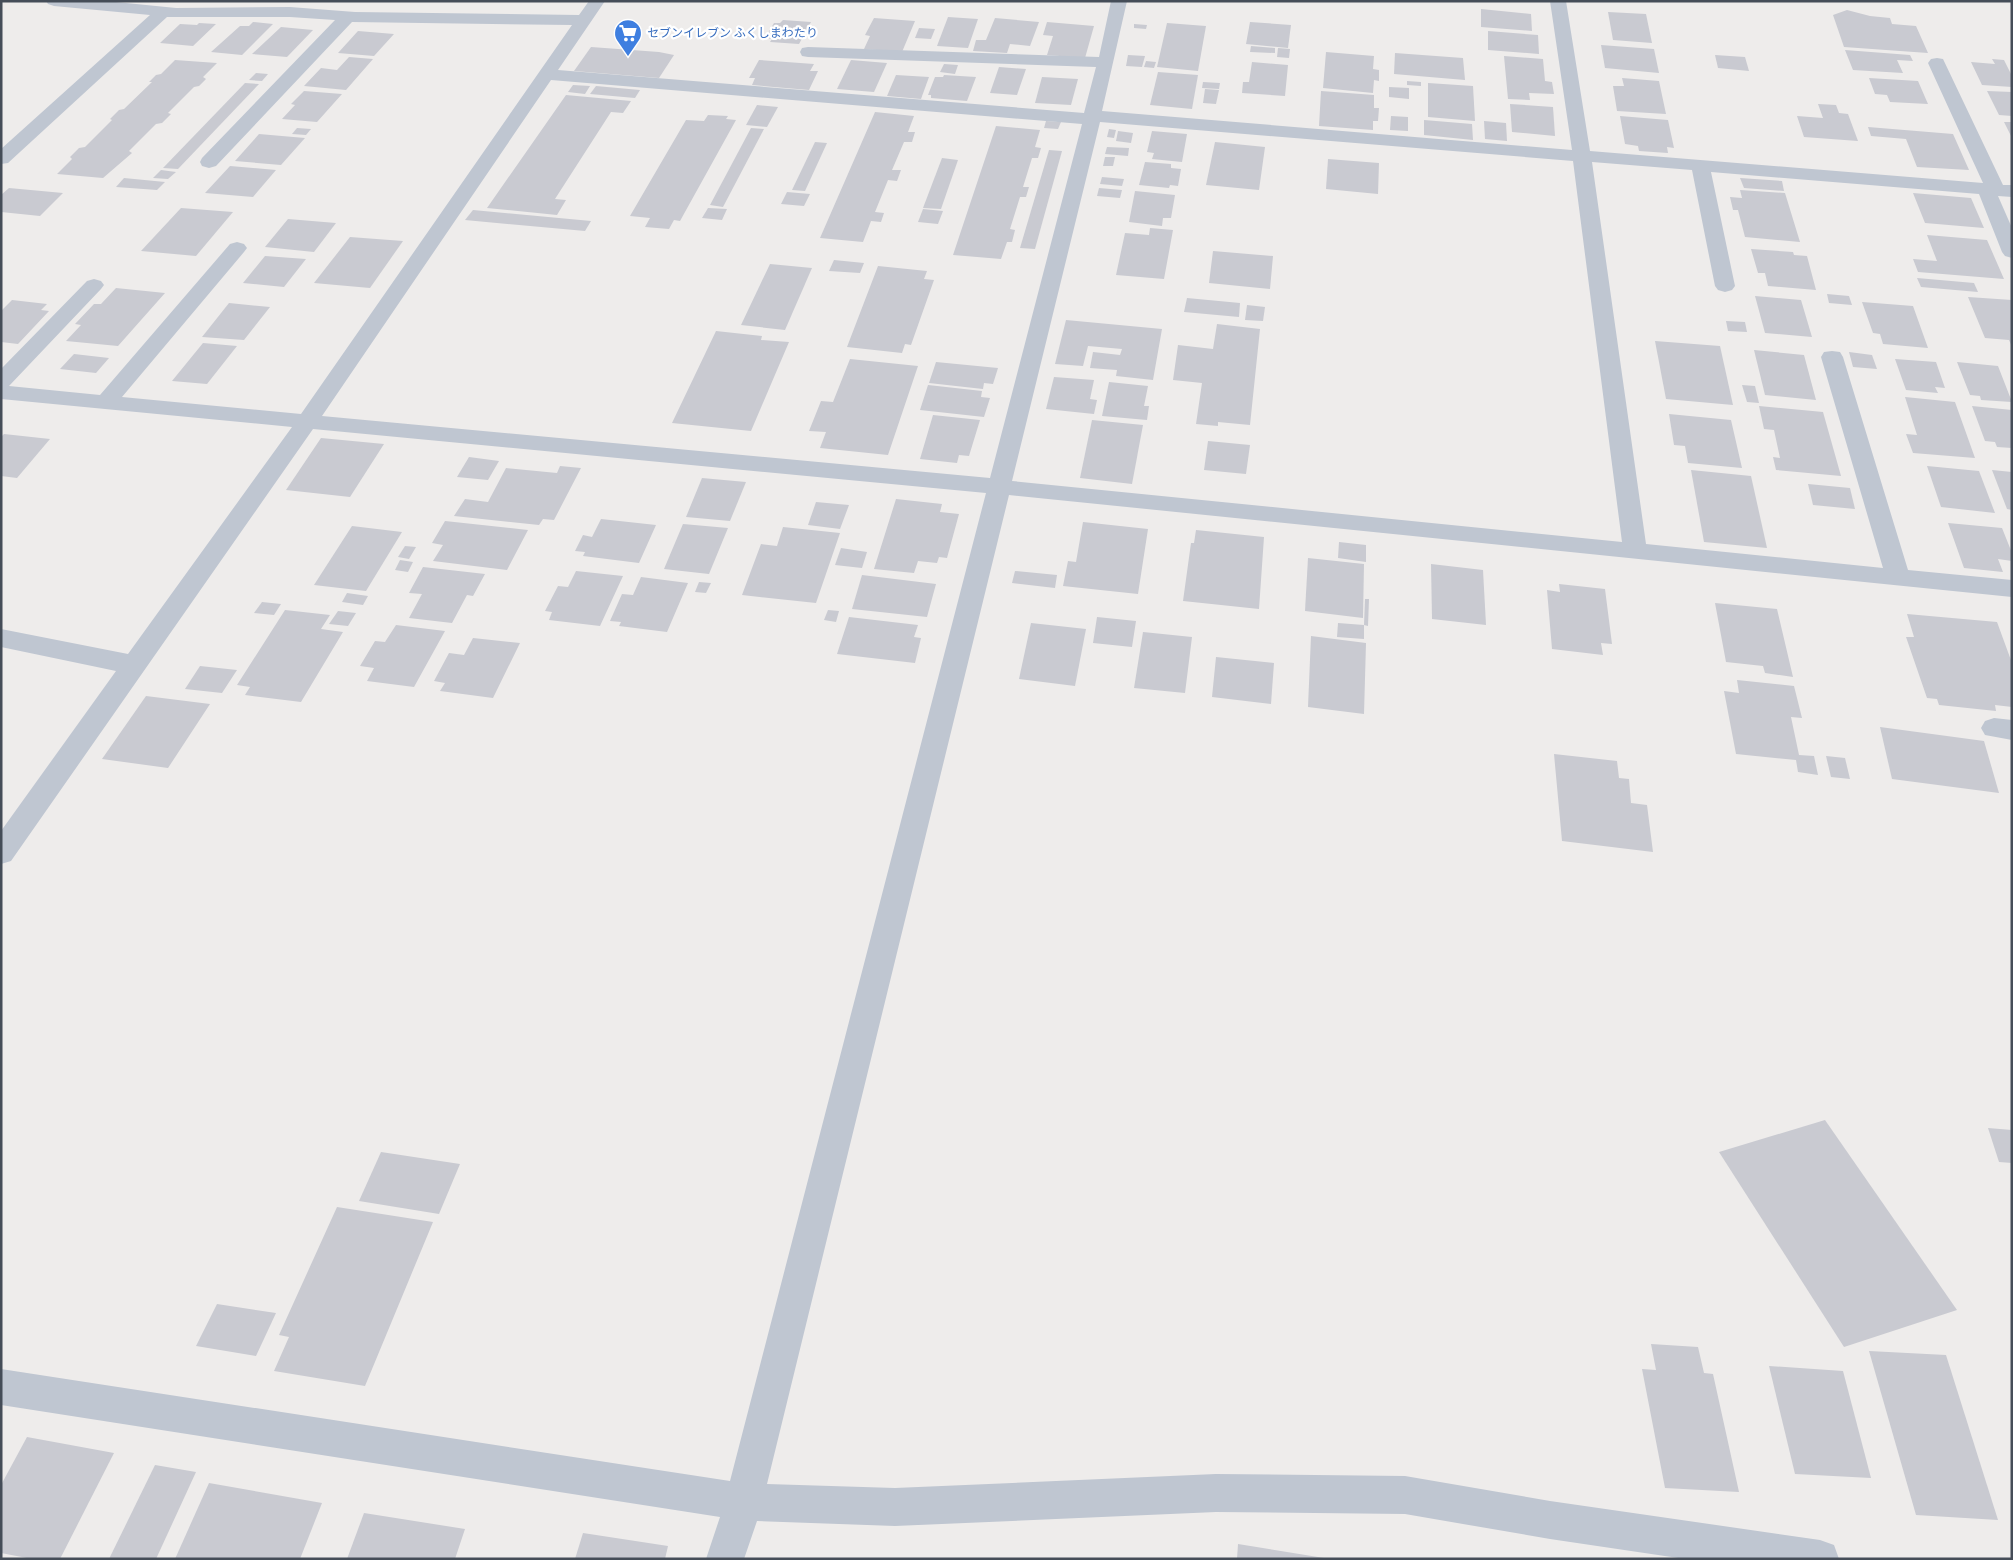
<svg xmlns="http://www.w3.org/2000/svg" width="2013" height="1560" viewBox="0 0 2013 1560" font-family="'Titillium Web','Noto Sans JP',sans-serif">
<rect width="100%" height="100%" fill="#eeeceb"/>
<g fill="#c9cad1">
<polygon points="1481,9 1531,14 1532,31 1481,27"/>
<polygon points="1847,10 1870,16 1890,18 1892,24 1916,26 1928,53 1844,47 1833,15"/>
<polygon points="1608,12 1646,14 1652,43 1613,40"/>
<polygon points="948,17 978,19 968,48 937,46"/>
<polygon points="874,18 915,21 902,52 864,49 870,36 865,35"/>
<polygon points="995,18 1039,22 1030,46 1010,44 1007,53 973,51 976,40 986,40"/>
<polygon points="783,20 811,22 799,44 770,42 772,39 765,38 774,23 780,23"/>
<polygon points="253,22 273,24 242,55 211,52 240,26 249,26"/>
<polygon points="1047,22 1094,26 1085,58 1047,55 1053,36 1043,35"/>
<polygon points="1250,22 1291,25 1288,48 1246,44"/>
<polygon points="199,23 216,24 193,46 160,43 180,24 197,25"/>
<polygon points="1167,23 1206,26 1198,71 1157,67"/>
<polygon points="1134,24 1147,25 1146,29 1134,28"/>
<polygon points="281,27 313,30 287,57 252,54"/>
<polygon points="919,28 935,29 931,39 915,38"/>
<polygon points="358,31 394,34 374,56 338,53"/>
<polygon points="1488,31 1538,35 1539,54 1488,50"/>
<polygon points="1601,45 1654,49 1659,73 1605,68"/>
<polygon points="1251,46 1275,48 1275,53 1250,52"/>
<polygon points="591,47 659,52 674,55 659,78 574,71"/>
<polygon points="1278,48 1290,49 1289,58 1277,57"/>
<polygon points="1845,50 1910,55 1913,61 1897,60 1903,73 1853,70"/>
<polygon points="1326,52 1374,56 1373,69 1379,70 1379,81 1374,80 1373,93 1323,88"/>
<polygon points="1395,53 1463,58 1465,80 1394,74"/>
<polygon points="1128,55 1145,56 1142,67 1126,66"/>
<polygon points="1715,55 1745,57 1749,71 1718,68"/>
<polygon points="1504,56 1543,59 1545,81 1552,82 1554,94 1529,93 1530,100 1508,99"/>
<polygon points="349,57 373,59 346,90 304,86 321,68 337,70"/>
<polygon points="1992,59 2004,60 2012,76 2012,87 1982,85 1971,62 1995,64"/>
<polygon points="175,60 217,63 203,77 206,79 199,86 194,87 168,113 171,114 162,123 156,124 129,151 132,153 103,178 57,174 72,159 70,157 79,148 85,147 112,120 110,119 119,110 124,109 152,82 149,82 156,75 161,74"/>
<polygon points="759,60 814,64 810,71 818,71 809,90 752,85 755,78 749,78"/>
<polygon points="851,60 887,63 874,92 837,89"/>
<polygon points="1146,61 1156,62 1154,68 1144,67"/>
<polygon points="1252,62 1288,65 1285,96 1242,93 1243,82 1249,82"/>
<polygon points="944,64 958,65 955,74 940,72"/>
<polygon points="999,67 1026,69 1017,95 990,93"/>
<polygon points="1158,72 1198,75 1192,109 1150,105"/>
<polygon points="256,73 268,74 262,81 249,80"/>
<polygon points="896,75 929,77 921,99 887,96"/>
<polygon points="944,75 976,77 967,101 931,98 931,95 928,95 935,77 943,77"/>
<polygon points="1042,77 1078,79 1071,105 1035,103"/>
<polygon points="1622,78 1659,81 1666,114 1617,111 1613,86 1624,86"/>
<polygon points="1869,78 1918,81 1928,104 1890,102 1887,95 1875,94"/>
<polygon points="1407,81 1421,82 1421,86 1407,85"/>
<polygon points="1203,82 1220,83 1219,89 1202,88"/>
<polygon points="245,83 259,84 178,169 163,168"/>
<polygon points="1428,83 1473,86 1475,121 1428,117"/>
<polygon points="573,85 590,86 585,94 568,92"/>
<polygon points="596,86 640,90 635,98 590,94"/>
<polygon points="1389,87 1409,88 1409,99 1389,97"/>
<polygon points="1205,89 1219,90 1216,104 1203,103"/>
<polygon points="304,91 342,94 317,122 282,119 295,105 291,104"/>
<polygon points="1321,91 1374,95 1374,108 1379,108 1378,121 1373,121 1373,130 1319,126"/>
<polygon points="1987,91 2012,92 2012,116 1999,115"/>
<polygon points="566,95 631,101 623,113 611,112 555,199 566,200 557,215 487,208"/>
<polygon points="1510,104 1553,107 1555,136 1512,132"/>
<polygon points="1818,104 1836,105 1839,113 1848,114 1858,141 1804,137 1797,116 1823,118"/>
<polygon points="757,105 778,107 767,127 746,125"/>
<polygon points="875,112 914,116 908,132 915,132 912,142 904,142 892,170 901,170 897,181 888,180 875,212 884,213 881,222 871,221 863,242 820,238"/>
<polygon points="708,115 728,116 726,119 736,120 680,221 674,220 669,229 645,227 650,218 630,216 686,120 704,121"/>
<polygon points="1391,116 1408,117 1408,131 1390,130"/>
<polygon points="1620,116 1668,120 1674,148 1667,147 1668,153 1639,151 1638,146 1625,144"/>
<polygon points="1424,120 1472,124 1473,140 1424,135"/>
<polygon points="1046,121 1061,122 1058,129 1044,128"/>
<polygon points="1484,121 1506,123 1507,141 1485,139"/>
<polygon points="2004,122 2012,122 2012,138"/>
<polygon points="996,126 1040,130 1035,147 1041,148 1038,158 1032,158 1023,187 1029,187 1026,197 1020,197 1010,229 1015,230 1012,242 1007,242 1001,259 953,255"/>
<polygon points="1868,127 1953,134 1969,170 1917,167 1906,139 1871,136"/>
<polygon points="297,128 311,129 306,135 292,134"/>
<polygon points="751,128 764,129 723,207 710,205"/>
<polygon points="1109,129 1116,130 1114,138 1107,137"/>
<polygon points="1118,131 1133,133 1131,143 1116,141"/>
<polygon points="1152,131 1187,134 1182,162 1152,159 1154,153 1147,152"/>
<polygon points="259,134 305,138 281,165 235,161"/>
<polygon points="815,142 827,143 805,191 792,190"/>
<polygon points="1215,142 1265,147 1259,190 1206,185"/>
<polygon points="1107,147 1129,148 1128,156 1105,154"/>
<polygon points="1049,150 1062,151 1035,249 1020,248"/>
<polygon points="1105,157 1115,157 1113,166 1103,166"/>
<polygon points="942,158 958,160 941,209 923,208"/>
<polygon points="1328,159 1379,163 1378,194 1326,189"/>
<polygon points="1145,162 1171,164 1171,168 1181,169 1178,186 1170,185 1169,188 1139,185"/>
<polygon points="230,166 276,170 253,197 205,193"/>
<polygon points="161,170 176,172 168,179 153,178"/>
<polygon points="1102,177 1124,179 1122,186 1100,184"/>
<polygon points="124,178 165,182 157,190 116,187"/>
<polygon points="1740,178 1782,181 1784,191 1744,188"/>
<polygon points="9,188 63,193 40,216 1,212 1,195"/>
<polygon points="1099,188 1122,190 1120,198 1097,196"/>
<polygon points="1740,190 1785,193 1800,242 1745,237 1738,210 1733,210 1730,197 1742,198"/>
<polygon points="1135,191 1175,195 1171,218 1163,218 1162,226 1129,222"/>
<polygon points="787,192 810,194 804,206 781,204"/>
<polygon points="1913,193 1971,198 1984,228 1925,223"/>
<polygon points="181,208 233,212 196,256 141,251"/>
<polygon points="708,208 727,209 722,220 702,218"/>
<polygon points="923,209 943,211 938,224 918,222"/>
<polygon points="473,210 591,221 585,231 465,220"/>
<polygon points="288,219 336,223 314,252 265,247"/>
<polygon points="1150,228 1173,230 1164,279 1116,275 1125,233 1149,235"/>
<polygon points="1927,235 1987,240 2004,279 1918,272 1913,259 1937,261"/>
<polygon points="350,237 403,241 370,288 314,283"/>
<polygon points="1751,249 1793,252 1794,255 1807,256 1816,290 1768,286 1765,273 1758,273"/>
<polygon points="1213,251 1273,256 1270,289 1209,283"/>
<polygon points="265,256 306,259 284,287 243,283"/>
<polygon points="834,260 864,263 860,273 829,271"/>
<polygon points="770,264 812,268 785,330 741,325"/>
<polygon points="878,266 927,271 924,279 934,280 911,345 905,344 902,353 847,347"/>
<polygon points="1917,278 1974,283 1978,292 1921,287"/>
<polygon points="116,288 165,293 118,346 66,341 81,325 75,324 94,304 101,304"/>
<polygon points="1827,294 1849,296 1852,305 1829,303"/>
<polygon points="1755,296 1801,300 1812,337 1765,333"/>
<polygon points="1968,297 2012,300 2012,347 2009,340 1985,338"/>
<polygon points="1187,298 1240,303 1239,317 1184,312"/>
<polygon points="12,300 47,304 41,310 49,311 18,344 1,342 1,311"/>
<polygon points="1862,302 1913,306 1928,348 1883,344 1880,334 1873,333"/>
<polygon points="229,303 270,307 244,340 202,337"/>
<polygon points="1247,305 1265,307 1263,321 1245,320"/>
<polygon points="1066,320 1162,329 1153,380 1116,376 1117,370 1090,368 1093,352 1120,355 1122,349 1088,346 1083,366 1055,364"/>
<polygon points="1726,321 1745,322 1747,332 1728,331"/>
<polygon points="1217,324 1260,329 1250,425 1218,422 1218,426 1196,424 1202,383 1173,380 1178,345 1213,349"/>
<polygon points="716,331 762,336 761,340 789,342 751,431 672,423"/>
<polygon points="1655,341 1720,346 1733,405 1666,399"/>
<polygon points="203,343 237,346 207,384 172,381"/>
<polygon points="1754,350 1804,355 1816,400 1765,395"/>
<polygon points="1849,352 1872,355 1877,369 1853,367"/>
<polygon points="74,354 109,358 96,373 60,369"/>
<polygon points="850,359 918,366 888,455 820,448 826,432 809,431 821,401 833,402"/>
<polygon points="1895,359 1936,362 1945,388 1935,387 1938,393 1906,390"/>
<polygon points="936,362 998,368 993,384 984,383 983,389 929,383"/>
<polygon points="1957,362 1998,366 2012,402 1981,400 1980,396 1970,395"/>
<polygon points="1054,377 1094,380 1090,399 1097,400 1094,414 1046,409"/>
<polygon points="1109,382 1148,386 1144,406 1149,406 1147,420 1102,416"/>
<polygon points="928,385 982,391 981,397 990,398 984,417 920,410"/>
<polygon points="1742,385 1755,386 1759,403 1747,402"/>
<polygon points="1905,397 1955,402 1975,458 1913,453 1906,434 1917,435"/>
<polygon points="1759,406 1823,412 1841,476 1776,470 1773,457 1780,458 1774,430 1764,429"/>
<polygon points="1972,406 2012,410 2012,448 1997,447 1995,442 1985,441"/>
<polygon points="1669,414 1731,420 1742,468 1688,463 1685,446 1674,445"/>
<polygon points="933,415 980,420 969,456 959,455 957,463 920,459"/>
<polygon points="1092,420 1143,425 1132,484 1080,478"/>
<polygon points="4,434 50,439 17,478 1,476 1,437"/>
<polygon points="321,438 384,444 350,497 286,490"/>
<polygon points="1208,441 1250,445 1246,474 1204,470"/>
<polygon points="469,457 499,461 488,480 457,477"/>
<polygon points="560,466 581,468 554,520 543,519 539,525 454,516 465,499 488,502 506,468 557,473"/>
<polygon points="1927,466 1979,471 1995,513 1941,507"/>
<polygon points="1691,470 1751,476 1767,548 1704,542"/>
<polygon points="1992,470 2012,472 2012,510 2007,509"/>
<polygon points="702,478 746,482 730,521 686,517"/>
<polygon points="1808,484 1850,488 1855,509 1813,505"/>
<polygon points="896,499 942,504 940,512 959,514 947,558 939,557 937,563 918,561 914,573 874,569"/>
<polygon points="816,502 849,505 840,529 808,525"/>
<polygon points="601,519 656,525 639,563 583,556 585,552 575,551 583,535 592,537"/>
<polygon points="445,521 528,530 507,570 433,561 443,545 432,543"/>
<polygon points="1083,522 1148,529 1138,594 1063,586 1068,561 1076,562"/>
<polygon points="1948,523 2002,528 2012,553 2012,561 1998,559 2003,572 1964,568"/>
<polygon points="683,524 728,528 709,574 664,569"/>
<polygon points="352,526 402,532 366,591 314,585"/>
<polygon points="783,527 840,533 816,603 742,595 761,544 777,546"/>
<polygon points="1196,530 1264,537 1259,609 1183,601 1191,543 1194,543"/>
<polygon points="1339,542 1366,545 1366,562 1338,558"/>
<polygon points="405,546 416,547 409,559 398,557"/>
<polygon points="841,548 867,552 862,568 835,565"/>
<polygon points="1308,558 1364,564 1363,618 1305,611"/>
<polygon points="400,560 413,562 408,572 395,570"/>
<polygon points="1431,564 1483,570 1486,625 1432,619"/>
<polygon points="423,567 485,574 473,596 467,595 452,623 409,618 422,594 409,593"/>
<polygon points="576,571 623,576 600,626 549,620 552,612 545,611 558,586 568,587"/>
<polygon points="1015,571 1057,575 1055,588 1012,583"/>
<polygon points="862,575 936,584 927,617 852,609"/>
<polygon points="641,577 688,583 667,632 619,626 621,622 610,621 622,594 633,595"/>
<polygon points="699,582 711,583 706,593 695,592"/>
<polygon points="1559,584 1605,589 1612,644 1601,643 1603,655 1552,649 1547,590 1560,592"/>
<polygon points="347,593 368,596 363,605 342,602"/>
<polygon points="1365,599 1369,599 1368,626 1364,625"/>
<polygon points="262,602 281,604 274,615 254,613"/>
<polygon points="1715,603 1777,609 1793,677 1765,673 1763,666 1726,662"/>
<polygon points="285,610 330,615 321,629 343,632 301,702 245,695 250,687 237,685"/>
<polygon points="828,610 839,611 836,622 824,620"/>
<polygon points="338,611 356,613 348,626 329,624"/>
<polygon points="1907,614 1997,622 2012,663 2012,707 1995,705 1996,711 1939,705 1937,699 1927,698 1906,637 1914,637"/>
<polygon points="849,617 918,625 914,637 921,638 915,663 837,654"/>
<polygon points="1097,617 1136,621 1132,647 1093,643"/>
<polygon points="1031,623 1086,629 1075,686 1019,679"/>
<polygon points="1338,623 1364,625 1364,639 1337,637"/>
<polygon points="396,625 445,631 414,687 367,681 374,668 360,666 375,641 385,642"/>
<polygon points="1143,632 1192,637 1185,693 1134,688"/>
<polygon points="1311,636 1366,643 1364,714 1308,707"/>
<polygon points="473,638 520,643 493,698 440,691 445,683 434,681 449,653 464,655"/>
<polygon points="1216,657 1274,663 1271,704 1212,697"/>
<polygon points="200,666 237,670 222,693 185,689"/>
<polygon points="1737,680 1794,686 1802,718 1791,717 1799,755 1814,756 1818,775 1798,772 1796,760 1736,754 1724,691 1739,693"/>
<polygon points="146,696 210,704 168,768 102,759"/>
<polygon points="1880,727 1984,741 1999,793 1892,779"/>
<polygon points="1554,754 1617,761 1619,778 1629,779 1631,803 1647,805 1653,852 1562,841"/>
<polygon points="1826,756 1845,758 1850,779 1831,777"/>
<polygon points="1825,1120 1957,1310 1844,1347 1719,1152"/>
<polygon points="1988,1128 2012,1130 2012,1163 1999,1162"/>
<polygon points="381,1152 460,1164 439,1214 359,1201"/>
<polygon points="337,1207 433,1222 365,1386 274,1371 289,1337 279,1335"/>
<polygon points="217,1304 276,1313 256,1356 196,1346"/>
<polygon points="1651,1344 1698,1347 1704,1373 1713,1374 1739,1492 1665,1488 1642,1369 1656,1370"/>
<polygon points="1869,1351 1946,1355 1998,1520 1916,1515"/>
<polygon points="1769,1366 1843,1371 1871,1478 1795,1474"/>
<polygon points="27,1437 114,1453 60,1559 32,1559 1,1553 1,1485"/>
<polygon points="155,1465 196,1472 156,1559 109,1559"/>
<polygon points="209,1483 322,1503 300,1559 175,1559"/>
<polygon points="364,1513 465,1529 455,1559 347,1559"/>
<polygon points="583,1533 668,1546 665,1559 575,1559"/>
<polygon points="1238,1544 1324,1558 1324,1559 1237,1559"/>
</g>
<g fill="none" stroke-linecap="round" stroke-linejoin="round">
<g fill="#bfc6d1" fill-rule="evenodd">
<path d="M46,1H106L176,8L290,7L355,12L579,15L589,1H605L558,70L1084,113L1096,67L808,57L802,56L800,52L802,48L808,47L1099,57L1111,1H1127L1102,111L1572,150L1550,1H1566L1590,151L1983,183L1928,63L1931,59L1937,58L1943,59L2003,185H2012V197L1998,196L2012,228V258L2005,256L2002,252L1979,194L1711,172L1735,286L1732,290L1725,292L1718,290L1715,286L1692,170L1592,162L1646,544L1883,568L1821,357L1824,352L1832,351L1840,352L1843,357L1908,570L2012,580V597L1009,495L767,1484L895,1488L1216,1474L1405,1476L1550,1501L1820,1540L1834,1545L1839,1559H1685L1550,1539L1405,1514L1216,1512L895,1526L757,1521L744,1559H706L720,1517L1,1405V1369L730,1481L986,493L313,429L11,861L1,864V831L116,671L1,647V629L128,654L292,427L1,399V369L87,281L94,279L101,281L104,285L101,289L9,386L100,395L230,244L237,242L244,244L247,248L244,252L122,397L301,414L572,25L352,22L216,166L209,168L202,166L200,162L202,158L335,20L290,17H167L8,163L1,164V149L150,15L54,6L48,4ZM551,80L1082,124L990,478L322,416ZM1100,122L1573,161L1622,542L1012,481Z"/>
<polygon points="1994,718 2012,720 2012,740 1985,735 1981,728 1985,721"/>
</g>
</g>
<defs>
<g id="supermarket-pin" transform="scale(1.4375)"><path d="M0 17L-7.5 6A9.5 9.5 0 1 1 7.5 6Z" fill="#3f7fe0" stroke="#fff"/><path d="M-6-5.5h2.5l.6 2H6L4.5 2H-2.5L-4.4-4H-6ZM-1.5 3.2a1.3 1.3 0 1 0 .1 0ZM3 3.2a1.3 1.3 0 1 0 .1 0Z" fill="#fff"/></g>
</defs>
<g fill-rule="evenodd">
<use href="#supermarket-pin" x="628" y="33"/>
</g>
<g text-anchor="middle" stroke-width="4.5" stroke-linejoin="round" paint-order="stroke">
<g font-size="12" fill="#366cbe" stroke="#fff" text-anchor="start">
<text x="647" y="37">セブンイレブン ふくしまわたり</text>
</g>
</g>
<rect width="2013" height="1560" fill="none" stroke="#454d58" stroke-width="5"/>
</svg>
